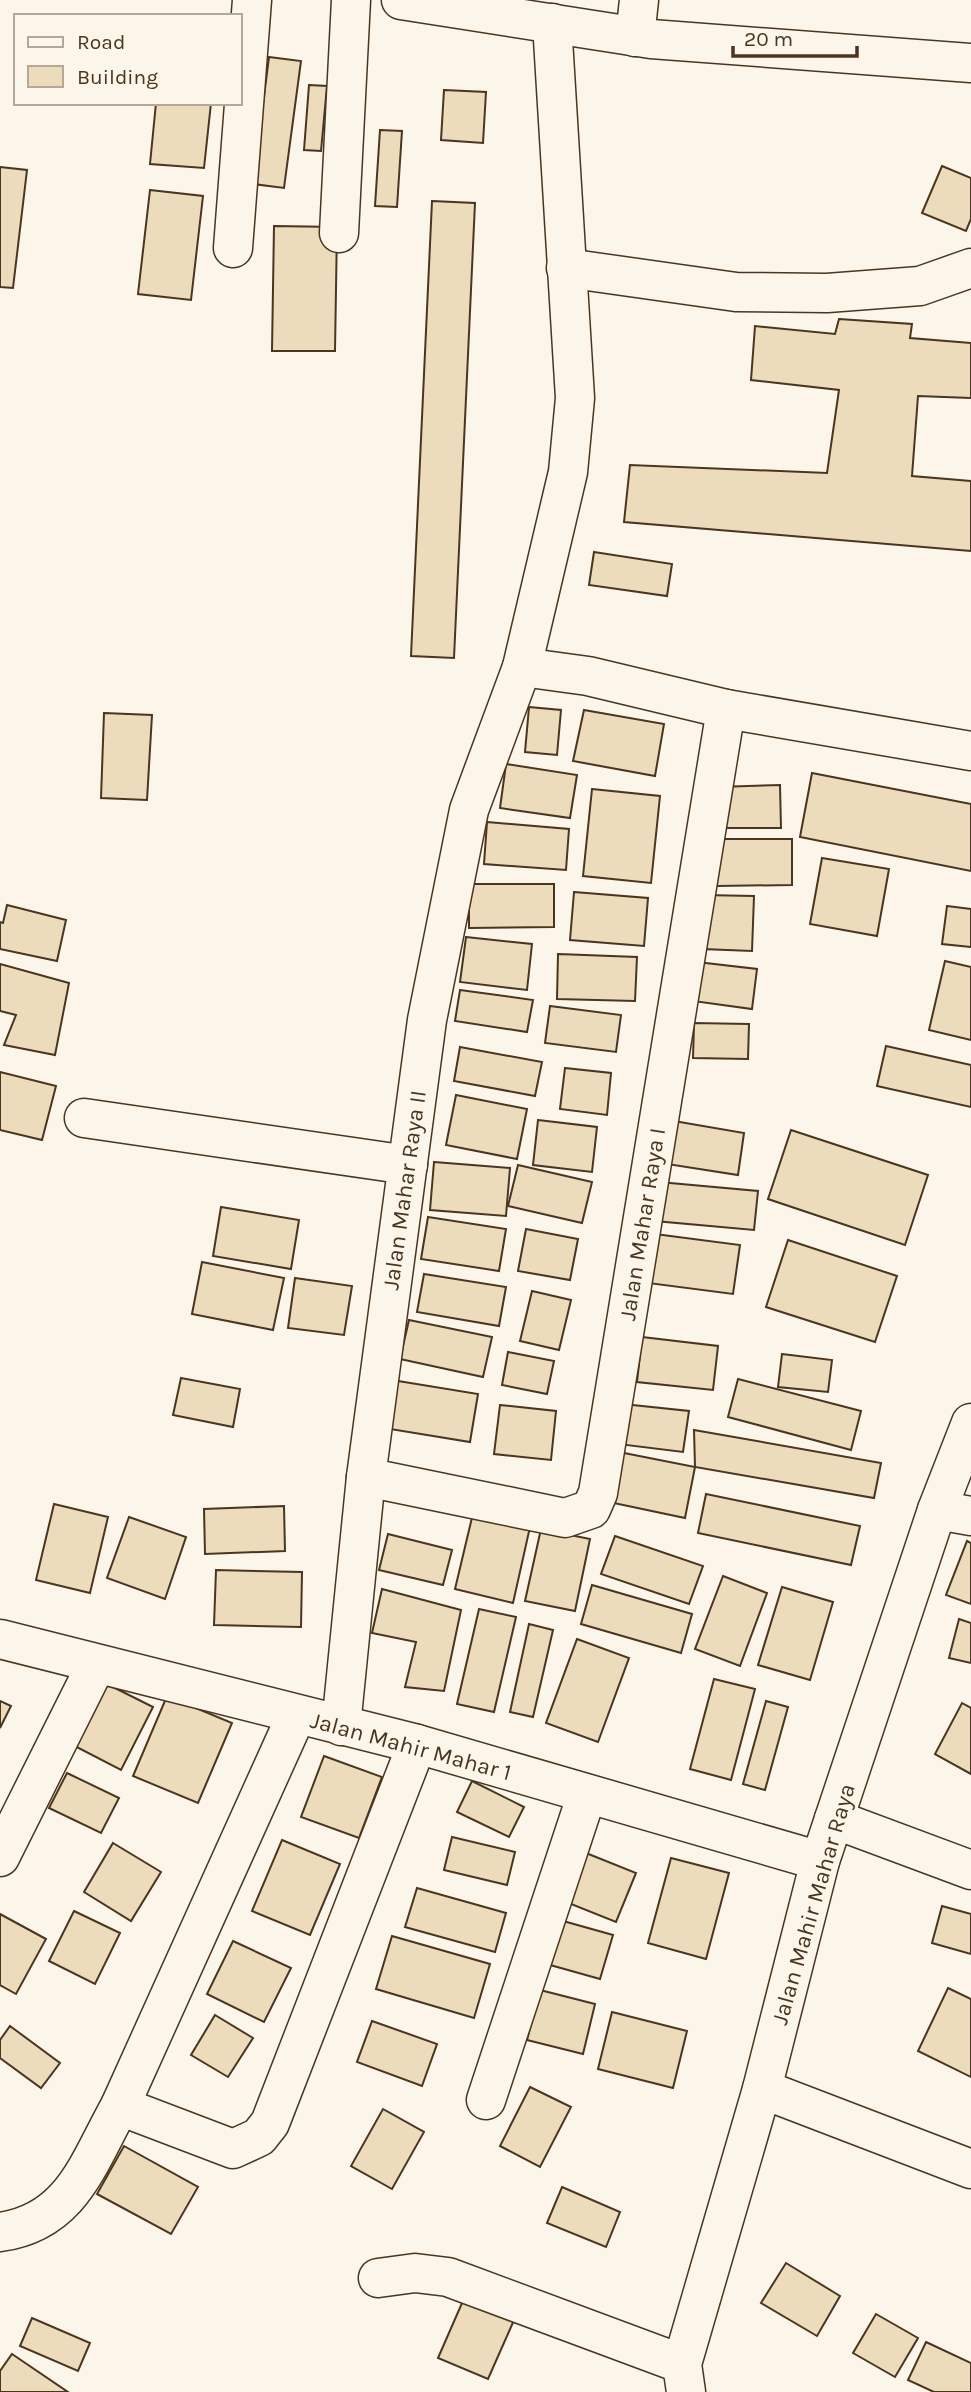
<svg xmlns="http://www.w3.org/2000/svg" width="971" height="2392" viewBox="0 0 971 2392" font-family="Karla,sans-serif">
<rect width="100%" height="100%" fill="#fbf6e9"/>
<g fill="#ecdcbc" stroke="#4a3520" stroke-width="2">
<polygon points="269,57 301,61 284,188 253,184"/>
<polygon points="309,85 327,86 321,151 304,150"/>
<polygon points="444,90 486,92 483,143 441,140"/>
<polygon points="156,103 211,103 204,168 150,164"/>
<polygon points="380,130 402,131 397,207 375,206"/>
<polygon points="942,166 971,178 971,219 966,231 922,213"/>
<polygon points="0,167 27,170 13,288 0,287"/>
<polygon points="150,190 203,196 191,300 138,294"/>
<polygon points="432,201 475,203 454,658 411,656"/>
<polygon points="274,226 337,227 335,351 272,351"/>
<polygon points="839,319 912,324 910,338 971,343 971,398 918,396 912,476 971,481 971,551 624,522 630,465 827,473 839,390 751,380 755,326 835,334"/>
<polygon points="594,552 672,564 667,596 589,585"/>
<polygon points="529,707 561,710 557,755 525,752"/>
<polygon points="584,710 664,724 655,776 573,761"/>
<polygon points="104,713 152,715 147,800 101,798"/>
<polygon points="506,764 577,775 570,818 500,808"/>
<polygon points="812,773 971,804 971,871 800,837"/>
<polygon points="780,785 781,828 717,828 717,787"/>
<polygon points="592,789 660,796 651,883 583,876"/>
<polygon points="487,822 569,829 566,870 484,864"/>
<polygon points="717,839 792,839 792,885 717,886"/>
<polygon points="822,858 889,869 877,936 810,924"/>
<polygon points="469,884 554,884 554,927 469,928"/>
<polygon points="574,892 648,898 644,946 570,940"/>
<polygon points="703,895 754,896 752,951 702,949"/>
<polygon points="7,905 66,920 57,961 0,949 0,922 3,923"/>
<polygon points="947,906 971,909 971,947 942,944"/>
<polygon points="466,937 532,944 527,990 460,982"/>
<polygon points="558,954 637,957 635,1001 557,999"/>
<polygon points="945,961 971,967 971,1040 929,1030"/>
<polygon points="697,962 757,969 752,1009 693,1001"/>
<polygon points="0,964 69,983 55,1055 4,1045 16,1015 0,1011"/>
<polygon points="460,990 533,1000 527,1032 455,1021"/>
<polygon points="550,1006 621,1015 616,1052 545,1043"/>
<polygon points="694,1023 749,1024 748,1059 693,1058"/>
<polygon points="886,1046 971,1065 971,1107 877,1086"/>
<polygon points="460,1047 542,1062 535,1096 454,1081"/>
<polygon points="565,1068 611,1073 607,1115 560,1109"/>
<polygon points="0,1072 56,1086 42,1140 0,1130"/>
<polygon points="456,1095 527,1109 517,1159 446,1145"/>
<polygon points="538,1120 597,1127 592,1172 533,1165"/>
<polygon points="674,1121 744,1133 738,1175 667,1164"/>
<polygon points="791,1130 928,1175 905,1245 768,1199"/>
<polygon points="434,1162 510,1168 506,1216 430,1210"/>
<polygon points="518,1165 592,1182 582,1223 508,1206"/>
<polygon points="659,1182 758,1191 754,1230 655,1221"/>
<polygon points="221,1207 299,1220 291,1269 213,1256"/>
<polygon points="428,1217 506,1229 499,1271 421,1259"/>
<polygon points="526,1229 578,1239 570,1280 518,1271"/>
<polygon points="655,1234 740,1245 733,1294 648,1283"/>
<polygon points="788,1240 897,1276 875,1342 766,1307"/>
<polygon points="202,1262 284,1278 273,1330 192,1314"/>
<polygon points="424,1274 506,1287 499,1326 417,1312"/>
<polygon points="295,1278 352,1286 344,1335 288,1328"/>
<polygon points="532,1291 571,1300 559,1350 520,1341"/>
<polygon points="409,1320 492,1337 483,1377 400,1359"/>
<polygon points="642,1337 718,1346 713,1390 637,1382"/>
<polygon points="508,1352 554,1361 547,1394 502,1385"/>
<polygon points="782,1354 832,1360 828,1392 778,1387"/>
<polygon points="181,1378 240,1389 233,1427 173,1415"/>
<polygon points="738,1379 861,1411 851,1450 728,1417"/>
<polygon points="392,1380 478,1394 470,1442 384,1428"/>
<polygon points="623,1404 689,1411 683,1452 618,1444"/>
<polygon points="500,1405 556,1411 551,1460 494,1454"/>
<polygon points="694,1430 881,1463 874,1498 695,1467"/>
<polygon points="619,1452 695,1467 685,1518 609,1502"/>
<polygon points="706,1494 860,1526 851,1565 698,1533"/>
<polygon points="54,1504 108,1517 90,1593 36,1580"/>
<polygon points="475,1505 532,1518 513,1603 455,1589"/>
<polygon points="284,1506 285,1551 205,1554 204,1509"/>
<polygon points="129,1517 186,1537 165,1599 107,1578"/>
<polygon points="541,1529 590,1539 575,1611 525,1601"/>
<polygon points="388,1534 452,1550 443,1585 379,1570"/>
<polygon points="615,1536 703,1566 689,1604 601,1574"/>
<polygon points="967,1541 971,1543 971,1604 946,1595"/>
<polygon points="216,1570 302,1572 301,1627 214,1625"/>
<polygon points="723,1576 767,1593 740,1666 695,1649"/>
<polygon points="592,1585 692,1614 681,1653 581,1624"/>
<polygon points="782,1587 833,1602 810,1680 758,1665"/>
<polygon points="382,1589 461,1610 444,1691 405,1687 416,1642 372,1633"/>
<polygon points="479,1609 516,1617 494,1712 457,1704"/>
<polygon points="959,1619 971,1623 971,1663 949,1658"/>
<polygon points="529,1624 553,1630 533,1717 510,1712"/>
<polygon points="577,1639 629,1658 598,1742 546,1723"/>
<polygon points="714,1679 755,1689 731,1780 690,1769"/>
<polygon points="99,1680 153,1707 121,1770 67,1742"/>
<polygon points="167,1696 232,1723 198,1803 133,1776"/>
<polygon points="0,1701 11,1706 0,1728"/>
<polygon points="766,1701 788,1707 765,1790 743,1784"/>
<polygon points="962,1703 971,1708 971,1774 935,1754"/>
<polygon points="324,1756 382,1777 359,1838 301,1817"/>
<polygon points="67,1773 119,1798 101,1833 49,1808"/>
<polygon points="472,1781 524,1807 509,1837 457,1812"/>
<polygon points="452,1837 515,1852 507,1885 444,1870"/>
<polygon points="282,1840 340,1864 310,1935 252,1911"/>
<polygon points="113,1843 161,1872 131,1921 84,1892"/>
<polygon points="586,1853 636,1873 616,1922 566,1902"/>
<polygon points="671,1858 729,1873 706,1959 648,1943"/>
<polygon points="417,1888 506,1913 495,1952 405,1927"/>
<polygon points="942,1906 971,1914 971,1954 932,1943"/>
<polygon points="74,1911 120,1933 95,1984 49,1961"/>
<polygon points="0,1914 46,1939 16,1994 0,1985"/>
<polygon points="556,1919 613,1935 600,1979 543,1963"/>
<polygon points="392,1936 490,1964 474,2018 376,1989"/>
<polygon points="233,1941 291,1968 264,2022 207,1994"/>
<polygon points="948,1988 971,1999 971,2077 918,2051"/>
<polygon points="540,1990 595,2004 583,2054 527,2040"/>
<polygon points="612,2012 687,2031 673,2088 598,2069"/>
<polygon points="215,2015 253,2038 228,2077 191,2055"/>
<polygon points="372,2021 437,2044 422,2086 357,2062"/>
<polygon points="10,2026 60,2063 41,2088 0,2058 0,2040"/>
<polygon points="530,2087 571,2107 540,2167 500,2146"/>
<polygon points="383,2109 424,2132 392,2189 351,2166"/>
<polygon points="124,2146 198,2187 171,2234 97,2194"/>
<polygon points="562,2187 620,2212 606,2247 547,2223"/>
<polygon points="786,2263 840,2296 817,2336 761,2303"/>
<polygon points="469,2287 519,2309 488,2379 438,2358"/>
<polygon points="876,2314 918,2338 895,2377 853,2353"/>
<polygon points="32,2318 90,2343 78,2371 20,2346"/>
<polygon points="926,2342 971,2363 971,2392 934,2392 908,2380"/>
<polygon points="12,2354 68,2392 0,2392 0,2371"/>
</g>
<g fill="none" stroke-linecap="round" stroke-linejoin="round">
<g stroke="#4a3520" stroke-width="41">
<g id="minor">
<polyline points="635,37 639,0"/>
<polyline points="339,233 351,0"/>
<polyline points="233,248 252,0"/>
<polyline points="566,268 736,292 827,293 920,286 971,268"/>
<polyline points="522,667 588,676 726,709 971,751"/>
<polyline points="84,1118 408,1165"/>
<polyline points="366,1477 565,1518 591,1509 598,1493 726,709"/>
<polyline points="937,1510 971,1516"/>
<polyline points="0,1639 417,1744 820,1861"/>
<polyline points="296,1716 120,2106 233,2149 259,2137 270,2123 417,1744"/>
<polyline points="341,1726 366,1477 427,1020 469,810 522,667 568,472 575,398 552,23"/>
<polyline points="834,1819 971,1870"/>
<polyline points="0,1857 96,1665"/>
<polyline points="762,2089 971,2169"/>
<polyline points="486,2100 587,1794"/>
<path d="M0,2232C72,2222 88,2163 120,2106"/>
<polyline points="378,2278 415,2273 448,2277 682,2364"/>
</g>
</g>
<g stroke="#4a3520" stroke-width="41">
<polyline id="major" points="686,2392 682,2364 762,2089 820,1861 937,1510 971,1423"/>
</g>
<g stroke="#4a3520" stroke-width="41">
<polyline id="highway" points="401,0 651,39 971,63"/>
</g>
<use href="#minor" stroke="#fbf6e9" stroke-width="38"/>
<use href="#major" stroke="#fbf6e9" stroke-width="38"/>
<use href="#highway" stroke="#fbf6e9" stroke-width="38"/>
</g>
<g text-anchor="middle" stroke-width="5" stroke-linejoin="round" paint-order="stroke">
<g font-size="23" fill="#4a3520" stroke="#fbf6e9">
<text transform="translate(404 1190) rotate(-82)" y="8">Jalan Mahar Raya II</text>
<text transform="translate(642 1224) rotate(-81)" y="8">Jalan Mahar Raya I</text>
<text transform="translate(411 1746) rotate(15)" y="8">Jalan Mahir Mahar 1</text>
<text transform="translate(813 1904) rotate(-74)" y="8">Jalan Mahir Mahar Raya</text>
</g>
</g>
<rect x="14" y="14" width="228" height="91" fill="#fbf6e9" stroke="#b4a999" stroke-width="2"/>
<rect x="28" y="37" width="35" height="10" fill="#fbf6e9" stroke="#b4a999" stroke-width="2"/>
<text x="77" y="49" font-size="21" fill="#4a3520">Road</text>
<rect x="28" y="66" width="35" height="21" fill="#ecdcbc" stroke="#b4a999" stroke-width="2"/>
<text x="77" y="84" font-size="21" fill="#4a3520">Building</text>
<path d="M733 46v10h124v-10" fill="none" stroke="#4a3520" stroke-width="3.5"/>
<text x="744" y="46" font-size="21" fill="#4a3520" stroke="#fbf6e9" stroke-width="5" paint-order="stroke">20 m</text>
</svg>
